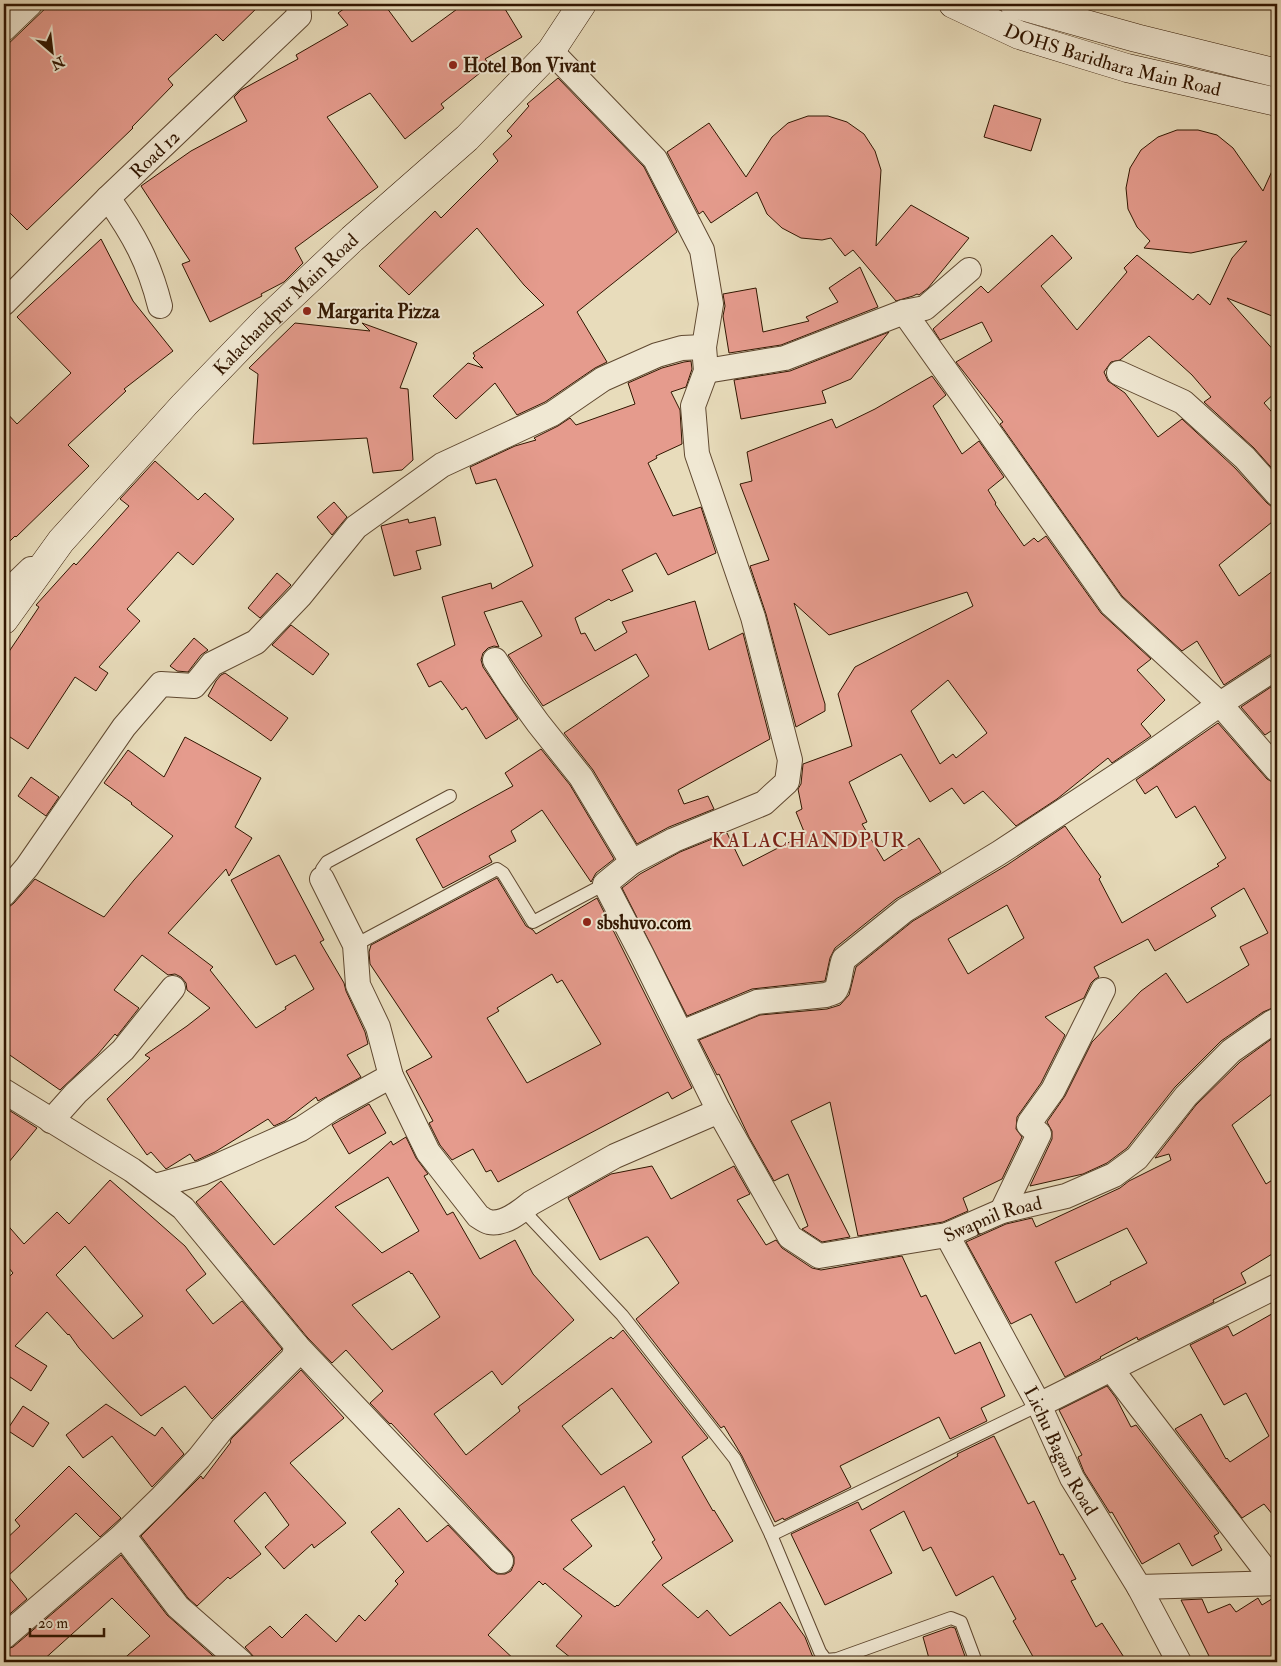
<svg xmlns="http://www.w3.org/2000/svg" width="1281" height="1666" viewBox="0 0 1281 1666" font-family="'IM FELL Double Pica',serif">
<rect width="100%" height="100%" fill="#e8dcbb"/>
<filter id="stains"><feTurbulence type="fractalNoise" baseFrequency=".004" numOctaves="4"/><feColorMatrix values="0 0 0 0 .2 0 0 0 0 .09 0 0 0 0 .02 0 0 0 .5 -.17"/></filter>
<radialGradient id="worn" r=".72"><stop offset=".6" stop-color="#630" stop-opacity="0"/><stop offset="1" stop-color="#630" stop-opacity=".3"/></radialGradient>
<g fill="#e59b8d" stroke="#311601" fill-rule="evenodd">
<polygon points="50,4 261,4 223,41 216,34 168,79 173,85 132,127 133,128 27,230 4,207 4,48"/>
<polygon points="351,4 384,4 412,42 464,4 502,4 522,37 485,59 490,65 441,104 444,108 405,139 370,93 327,117 378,187 295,248 303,263 284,282 261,294 262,296 210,322 182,264 190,261 141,186 191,151 247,121 234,97 241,90 298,59 296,55 348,25 338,13"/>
<polygon points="558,78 644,167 677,232 577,312 607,362 595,368 545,402 517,415 495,383 456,419 433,396 468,363 483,368 473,358 475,356 473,353 544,305 524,285 477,228 409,295 379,266 435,211 441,218 498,161 493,154 512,136 507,131 529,106 527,104"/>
<polygon points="994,105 1041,119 1031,151 984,137"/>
<polygon points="808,116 828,116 847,122 864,134 875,151 881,170 876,246 911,205 969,238 928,288 919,295 917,294 913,296 896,301 853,250 845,256 831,238 822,240 801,238 782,228 767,214 757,192 711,223 703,211 699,214 667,152 709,123 746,177 772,137 788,123"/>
<polygon points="1177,130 1198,130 1217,135 1233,148 1263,191 1277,160 1277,318 1227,298 1277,354 1277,391 1264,403 1277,418 1277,474 1254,448 1204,402 1211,397 1192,375 1149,336 1120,360 1111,362 1104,372 1108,381 1125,393 1158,437 1182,419 1235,468 1267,503 1272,507 1277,507 1277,518 1219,565 1239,596 1277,568 1277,653 1270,655 1224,685 1197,641 1182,651 1122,596 1000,424 1003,422 956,362 992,341 982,322 940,340 933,329 981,286 988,293 1052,235 1072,258 1041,286 1077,330 1127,272 1124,268 1137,255 1193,300 1198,294 1210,305 1232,258 1247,241 1191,253 1144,248 1150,241 1137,227 1128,209 1126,188 1130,168 1141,150 1158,137"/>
<polygon points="101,239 133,301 173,351 124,389 126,391 68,445 89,466 16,537 15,536 4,547 4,410 17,424 71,373 17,317"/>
<polygon points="860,267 878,307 781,345 729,353 723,316 725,306 723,294 756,288 763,332 809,321 806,317 838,302 829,288"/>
<polygon points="295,323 370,331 362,323 417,343 400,388 408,389 413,460 402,470 373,473 367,438 253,444 258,374 249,368"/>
<polygon points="889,332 851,379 822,391 826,403 741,419 734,380 790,371"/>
<polygon points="691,361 692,369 686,387 671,392 680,410 682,444 656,456 657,458 648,463 673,516 701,507 716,553 668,575 656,553 622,570 633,591 611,601 609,599 575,618 581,634 585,633 595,651 627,632 622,622 695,601 709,650 743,633 770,739 678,790 684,804 708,796 714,809 669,827 637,844 593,770 564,733 649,676 636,654 543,706 508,655 542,636 522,601 484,612 499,647 494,646 488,648 483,653 481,660 483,667 518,719 486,739 466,707 462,710 441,681 429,687 417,664 455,645 442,597 491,583 492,589 533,566 496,479 476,484 470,467 515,446 536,440 534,438 558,426 570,418 576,425 635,404 628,383 662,368 684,362"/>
<path d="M932,376L946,395L933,406L962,454L979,441L1004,477L988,490L996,503L995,504L1024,546L1034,538L1038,542L1046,536L1101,613L1151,659L1137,670L1165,700L1141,724L1151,736L1112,763L1108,758L1057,799L1016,826L983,791L964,804L952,788L930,802L901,754L849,782L867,822L862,824L884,861L919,838L941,872L896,899L835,948L830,958L825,981L752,989L687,1016L622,888L640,874L680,852L727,833L743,866L805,834L796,812L802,809L798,789L801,784L803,764L852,746L838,694L855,667L973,606L967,592L829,635L794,603L825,704V711L796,727L766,614L750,566L769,560L740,484L752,481L747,452L832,419L836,428L875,409ZM948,680L987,733L956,758L953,754L940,764L911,711Z"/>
<polygon points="155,461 198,500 205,493 234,519 193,565 178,552 127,609 140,621 99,667 108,673 96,691 75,677 28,749 4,733 4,659 39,607 36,605 74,563 76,565 129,506 120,499"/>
<polygon points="334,502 347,517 332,535 317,517"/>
<polygon points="435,517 441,545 416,551 421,569 394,576 381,526 408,519 409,523"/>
<polygon points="277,573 291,585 260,618 248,608"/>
<polygon points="291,625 329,654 313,675 272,645"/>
<polygon points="194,638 208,650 201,655 188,672 177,671 170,666"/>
<polygon points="225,673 288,718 271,741 208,696 216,681 221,675"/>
<polygon points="1277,683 1277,727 1265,735 1241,707"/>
<path d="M1218,723L1267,779L1274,783L1277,788V1006L1263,1012L1221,1041L1175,1087L1127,1148L1107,1163L1083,1174L1030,1186L1052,1139V1131L1047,1122L1065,1096L1092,1042L1141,991L1166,973L1187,1003L1249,965L1240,947L1268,933L1244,888L1211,908L1216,916L1155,951L1148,939L1094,967L1099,977L1095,979L1091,983L1084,998L1045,1017L1065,1035L1041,1083L1017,1117L1016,1129L1022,1137L1002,1179L963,1198L968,1211L943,1222L858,1236L830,1102L791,1121L850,1237L822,1242L802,1229L808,1226L788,1174L774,1181L749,1137L719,1074L717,1075L699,1040L760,1015L827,1009L840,1005L849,995L856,967L913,921L1007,865L1065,826L1101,877L1099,879L1122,923L1219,866L1217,864L1226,858L1195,806L1176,818L1157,786L1145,794L1136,780ZM1007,905L1024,938L968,974L948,939Z"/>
<polygon points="185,737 261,778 235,827 252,838 229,876 226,869 168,933 213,967 210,970 256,1028 286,1009 285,1007 314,989 295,955 276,965 231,880 279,855 324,940 320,942 344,983 346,991 365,1032 368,1044 347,1055 361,1077 318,1101 316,1097 285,1121 274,1126 268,1119 215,1152 195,1161 190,1154 166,1169 151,1152 147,1155 107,1099 150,1058 145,1055 187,1026 210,1008 187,990 186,983 181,977 175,974 168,975 142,955 114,990 139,1008 117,1036 115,1034 98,1054 60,1090 4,1051 4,907 9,907 14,903 35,879 104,917 134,880 173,836 131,804 132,803 104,783 128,750 164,777"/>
<polygon points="541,749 570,785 614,859 596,873 591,882 542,810 511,831 516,841 489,856 492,862 443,888 416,839 513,786 505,773"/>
<polygon points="31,777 59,797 46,816 18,796"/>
<path d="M497,878L526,926L533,930L536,934L597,898L692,1088L672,1099L668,1092L498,1182L491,1170L486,1172L473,1149L452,1160L440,1145L429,1123L433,1121L406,1071L432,1057L370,964L369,952L371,945ZM552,974L557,983L562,980L601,1044L527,1083L487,1018L499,1011L497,1008Z"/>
<path d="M1277,1035V1090L1232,1125L1266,1184L1277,1177V1251L1241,1273L1246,1283L1213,1300L1214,1302L1138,1340L1137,1337L1100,1357L1101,1358L1065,1377L1031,1314L1011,1324L966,1242L1006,1224L1032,1218L1036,1227L1120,1188L1129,1181L1171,1160L1169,1154L1155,1158L1196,1105L1240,1062ZM1127,1228L1147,1263L1110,1282L1111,1284L1076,1303L1055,1262Z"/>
<polygon points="369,1104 386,1133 349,1154 332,1125"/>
<polygon points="4,1107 37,1128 4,1168"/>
<path d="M406,1137L416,1158L428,1174L424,1176L447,1215L453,1212L480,1259L515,1240L533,1274L574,1320L502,1385L492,1371L434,1414L466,1455L520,1411L518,1407L611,1337L613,1339L623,1330L708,1438L682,1457L713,1511L714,1510L733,1541L662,1585L698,1618L707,1610L730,1636L780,1602L805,1637L812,1655L818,1662H576L556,1646L582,1616L545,1583L543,1585L539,1581L488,1635L517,1662H254V1657L245,1647L270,1626L282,1638L306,1614L336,1642L359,1615L365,1621L398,1584L395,1581L404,1572L371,1532L399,1508L427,1542L448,1525L491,1570L497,1574H505L511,1571L514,1564V1557L511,1552L391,1423L390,1424L370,1403L383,1391L346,1350L332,1363L307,1337L196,1202L221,1181L274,1245L391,1141L393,1145ZM388,1177L419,1231L382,1253L335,1207ZM409,1271L411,1274L412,1273L440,1317L392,1350L352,1305ZM612,1388L652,1442L601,1475L562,1426ZM624,1486L655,1540L652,1542L662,1558L618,1606L617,1605L615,1607L563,1569L592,1546L571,1520Z"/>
<polygon points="652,1166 671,1199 734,1166 750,1194 737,1200 766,1245 776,1240 782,1248 812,1268 821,1270 902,1256 921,1297 926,1295 955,1354 980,1342 1005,1396 981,1408 987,1421 950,1439 939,1417 840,1466 851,1487 784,1520 783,1518 775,1522 742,1456 724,1426 721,1428 636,1319 679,1283 648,1237 646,1237 600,1260 568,1198 611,1174"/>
<path d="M110,1180L185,1246L206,1274L186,1290L213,1324L242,1301L282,1349L212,1419L185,1386L141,1416L79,1348L69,1334L68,1335L47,1312L15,1346L47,1366L31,1391L4,1373V1282L13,1273L4,1262V1221L24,1244L57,1212L69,1224ZM85,1246L143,1316L113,1339L56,1275Z"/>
<polygon points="1277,1311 1277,1520 1264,1504 1242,1518 1175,1429 1201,1414 1226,1459 1227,1458 1230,1462 1269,1436 1246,1393 1224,1405 1190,1345 1228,1326 1233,1336"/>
<polygon points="301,1370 344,1418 290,1463 346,1523 314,1548 312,1544 284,1569 265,1547 289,1525 265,1492 234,1521 261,1554 230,1579 228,1577 197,1606 188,1598 141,1536 201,1476 203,1479 231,1442 230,1441 232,1438"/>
<polygon points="1107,1386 1116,1398 1131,1427 1136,1425 1219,1533 1214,1536 1222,1550 1192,1566 1179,1543 1142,1564 1112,1512 1110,1513 1084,1472 1078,1457 1082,1455 1059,1410"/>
<polygon points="106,1404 155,1436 162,1427 184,1454 152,1487 112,1436 83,1458 66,1435"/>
<polygon points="23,1406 49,1423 33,1447 7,1430"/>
<polygon points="994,1436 1028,1504 1034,1501 1060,1555 1063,1554 1076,1579 1071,1581 1096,1627 1102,1623 1127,1662 1036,1662 1013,1621 1016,1619 993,1576 956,1596 931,1547 923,1551 904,1511 870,1530 892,1573 825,1605 791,1534 858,1502 862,1510 958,1456 957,1454"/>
<polygon points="69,1466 121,1518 100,1537 76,1513 8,1576 27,1599 4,1619 4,1541 20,1526 15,1520"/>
<polygon points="121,1555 167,1615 220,1662 120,1662 150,1636 112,1598 41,1662 4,1662 4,1650 13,1647"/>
<polygon points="1275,1597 1277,1598 1277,1662 1212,1662 1181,1600 1202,1599 1208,1613 1230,1604 1236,1612 1258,1598 1262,1605"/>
<polygon points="951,1627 955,1628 967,1662 930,1662 923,1637"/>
</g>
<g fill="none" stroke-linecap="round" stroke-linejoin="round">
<g stroke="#5f4830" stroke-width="14">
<g id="lane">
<polyline points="322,879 322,869 327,862 450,796"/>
<polyline points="355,945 497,869 503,873 533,922 605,884"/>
<polyline points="523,1210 622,1315 735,1459 771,1535 820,1652 826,1660 837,1659 951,1618 961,1622 976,1662"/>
<polyline points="771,1535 1039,1405"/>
</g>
</g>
<g stroke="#5f4830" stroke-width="26">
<g id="street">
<polyline points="4,29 30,4"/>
<path id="s1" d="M551,51L655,159L702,250L711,304L704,347L706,371L693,406L697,454L753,617L790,760L787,782L764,803L674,840L632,862L605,884L642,955L719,1111L790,1237L819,1256L947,1235L1002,1211L1066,1196L1114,1175L1137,1158L1186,1096L1231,1051L1271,1023L1277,1020"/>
<path d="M108,198C134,235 149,262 160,306"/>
<path id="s2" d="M4,303L108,198L299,16L298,4"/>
<polyline points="904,312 1112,605 1220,704 1277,770"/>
<polyline points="706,371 785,358 904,312 925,308 969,270"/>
<polyline points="1119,373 1183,402 1245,458 1277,494"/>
<polyline points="4,595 31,569"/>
<polyline points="495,660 512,687 538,723 581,777 632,862"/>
<path d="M322,879L355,945L358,985L378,1027L391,1076L428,1152L478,1216C481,1218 485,1221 489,1222C504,1225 520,1212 531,1203L615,1156L719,1111"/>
<polyline points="4,894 27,867 124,727 161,684 194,686 212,664 256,642 300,596 356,527 442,465 552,414 603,379 657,355 682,348 704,347"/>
<path d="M681,1033L757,1002L826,995C828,994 832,993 834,992C840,987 840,967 844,959L905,910L999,853L1144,758L1220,704L1277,667"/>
<polyline points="4,1091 132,1170 183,1208 297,1346 501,1561"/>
<polyline points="51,1121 76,1093 123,1050 173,988"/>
<polyline points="155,1186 202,1173 301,1129 333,1108 391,1076"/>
<polyline points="1002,1211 1039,1134 1029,1125 1030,1122 1053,1090 1103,990"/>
<path id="s3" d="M947,1235L1039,1405L1072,1478L1139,1587L1179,1662"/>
<polyline points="1111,1369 1276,1584"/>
<polyline points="1039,1405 1277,1286"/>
<polyline points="123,1535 178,1607 241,1662"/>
<polyline points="1139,1587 1277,1583"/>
<polyline points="4,1637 123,1535 162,1497 199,1458 222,1429 293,1358 297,1346"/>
</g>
</g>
<g stroke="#311601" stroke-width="29">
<g id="secondary">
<path id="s4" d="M953,4L1019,35L1127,68L1277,102"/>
<polyline points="1014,4 1136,38 1277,73"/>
<path id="s5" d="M4,620L61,541L184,405L266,320L352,239L467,138L551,51L582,4"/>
</g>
</g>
<use href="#lane" stroke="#f0e8d3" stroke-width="12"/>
<use href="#street" stroke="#f0e8d3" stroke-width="24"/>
<use href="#secondary" stroke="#f0e8d3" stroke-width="28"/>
</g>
<g fill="#8f2418" stroke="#f0e8d3" stroke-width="2">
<circle cx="453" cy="65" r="5"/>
<circle cx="307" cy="311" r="5"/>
<circle cx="587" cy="922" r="5"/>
</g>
<g text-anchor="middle" stroke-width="4" stroke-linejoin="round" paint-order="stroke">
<g font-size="19" fill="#311601" stroke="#f0e8d3">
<text dy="7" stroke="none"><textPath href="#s4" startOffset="170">DOHS Baridhara Main Road</textPath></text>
<text dy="7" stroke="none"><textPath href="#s2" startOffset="212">Road 12</textPath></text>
<text dy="7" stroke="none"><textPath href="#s5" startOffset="424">Kalachandpur Main Road</textPath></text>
<text dy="7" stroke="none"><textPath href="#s1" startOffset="1625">Swapnil Road</textPath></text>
<text dy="7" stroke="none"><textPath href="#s3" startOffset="244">Lichu Bagan Road</textPath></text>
</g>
<g font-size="19" font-weight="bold" fill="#311601" stroke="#f0e8d3" text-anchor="start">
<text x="463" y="72">Hotel Bon Vivant</text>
<text x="317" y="318">Margarita Pizza</text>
<text x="597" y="929">sbshuvo.com</text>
</g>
<g font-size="21" letter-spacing="1" fill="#7a1f14" stroke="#f0e8d3">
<text x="809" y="847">KALACHANDPUR</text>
</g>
</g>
<rect width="1281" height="1666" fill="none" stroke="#e8dcbb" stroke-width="20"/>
<rect x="5" y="5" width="1271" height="1656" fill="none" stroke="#311601" stroke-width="2.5"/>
<rect x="10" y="10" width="1261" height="1646" fill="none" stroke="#311601"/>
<g transform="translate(52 52) rotate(152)" stroke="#f0e8d3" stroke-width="4" paint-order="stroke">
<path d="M0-4L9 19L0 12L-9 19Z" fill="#311601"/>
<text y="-8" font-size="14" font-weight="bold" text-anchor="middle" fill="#311601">N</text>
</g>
<path d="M30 1628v8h74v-8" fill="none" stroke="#311601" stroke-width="2.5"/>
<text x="38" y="1628" font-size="15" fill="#311601" stroke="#f0e8d3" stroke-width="4" paint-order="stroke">20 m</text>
<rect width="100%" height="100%" filter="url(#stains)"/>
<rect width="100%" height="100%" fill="url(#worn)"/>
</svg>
